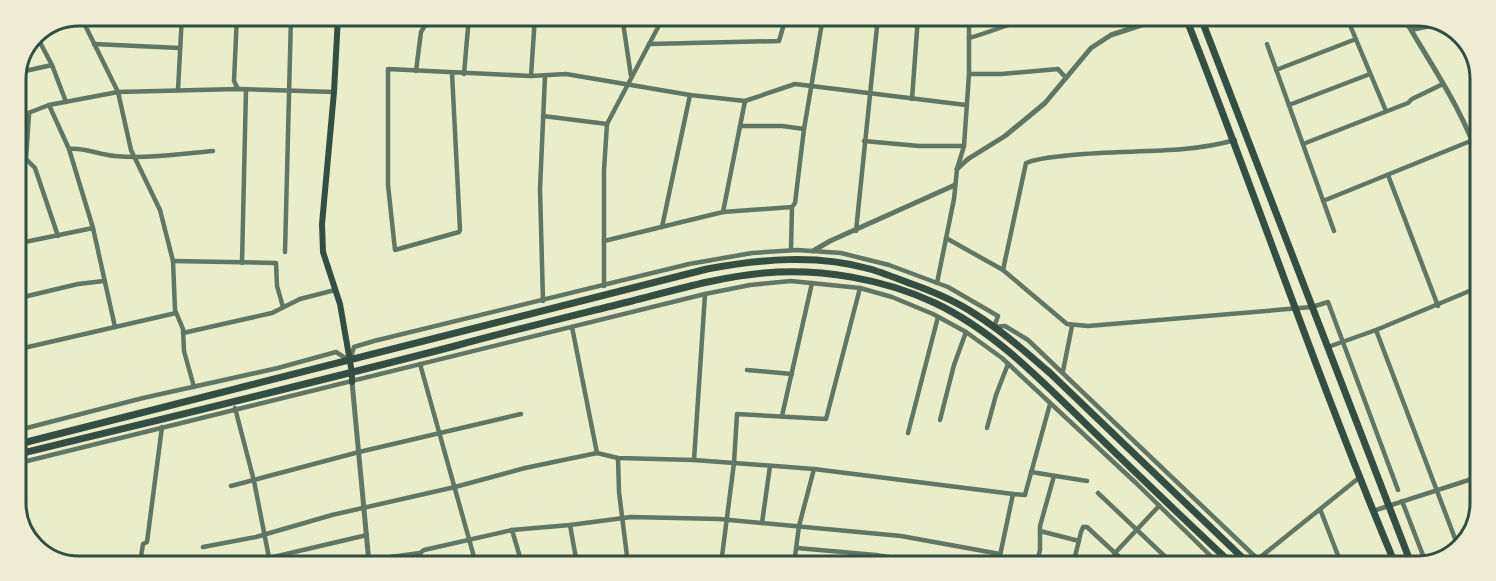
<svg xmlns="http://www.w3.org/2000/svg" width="1496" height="581" viewBox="0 0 1496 581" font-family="Lora,serif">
<rect width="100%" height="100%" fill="#e9edc9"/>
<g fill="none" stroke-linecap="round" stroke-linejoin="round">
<g stroke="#617663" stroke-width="4.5">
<polyline points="80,15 118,92 131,150 160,210 173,261 175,310 183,329 184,351 194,387"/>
<polyline points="237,15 234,81 238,89"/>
<polyline points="622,16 631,76"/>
<polyline points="1347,18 1386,111"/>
<polyline points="1411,30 1445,23"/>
<polyline points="35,33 52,65 66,102"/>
<path d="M969,38C991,32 1011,23 1033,17"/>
<polyline points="94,44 180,48"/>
<polyline points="649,44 779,41 786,17"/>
<polyline points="1267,44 1334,231"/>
<polyline points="1276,70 1356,39"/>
<polyline points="416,71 421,32 431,16"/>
<polyline points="16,73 52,65"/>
<polyline points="452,73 460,230 459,232 395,250 388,185 388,69 531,76 566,74 690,95 745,101 795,84 966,105"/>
<polyline points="464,74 469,16"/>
<polyline points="969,74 1002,74 1058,69 1066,78"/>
<polyline points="531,76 535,16"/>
<polyline points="178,90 182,15"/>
<polyline points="912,99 918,17"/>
<polyline points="49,105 69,149 93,228 115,327"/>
<polyline points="1289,105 1370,74"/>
<polyline points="543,116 607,124"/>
<polyline points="15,118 49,105 118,92 238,89 334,92"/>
<polyline points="740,126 782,126 804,129"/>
<polyline points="864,141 919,146 964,146"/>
<polyline points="1303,144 1408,103 1412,99 1443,84"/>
<path d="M69,149C84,147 99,155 115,156C147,159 181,154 213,151"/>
<polyline points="26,159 35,168 58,236"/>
<polyline points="1388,175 1438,306"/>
<polyline points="15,188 26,159 29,114"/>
<polyline points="1323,201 1473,140 1480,130"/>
<polyline points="723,212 745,101"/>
<polyline points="662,227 690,95"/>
<polyline points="856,231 878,17"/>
<polyline points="946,238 1003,270 1067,324 1088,326 1312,307 1328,302 1398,490"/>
<polyline points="604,241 723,212 792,207 795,203 804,129 823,17"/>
<polyline points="15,244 93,228"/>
<polyline points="791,250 792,207"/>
<polyline points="285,252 291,16"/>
<polyline points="173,261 276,263 277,286 283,307"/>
<polyline points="242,263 246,89"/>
<path d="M1003,270L1026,163C1040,157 1056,157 1072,155C1126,149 1182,155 1235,140"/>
<polyline points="937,283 954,199 957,169 964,146 969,74 969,17"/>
<polyline points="604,286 604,170 607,124 664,16"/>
<polyline points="15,299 78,284 104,281"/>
<polyline points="543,301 540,189 545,76"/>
<polyline points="572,327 597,453"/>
<polyline points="183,333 272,313 300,299 335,290"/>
<polyline points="1328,347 1376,330"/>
<polyline points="15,350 176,313"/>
<polyline points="420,364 476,564"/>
<polyline points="747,370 792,374"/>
<polyline points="1063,371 1072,326"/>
<polyline points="235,408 254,481 270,563"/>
<polyline points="782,416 812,283"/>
<polyline points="940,420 954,365 966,332"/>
<polyline points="987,428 996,395 1008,364"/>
<polyline points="15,431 143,398 278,368 336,352 350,361 354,347 374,341 689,264 752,253 797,250 841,253 889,265 948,287 998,316 994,327 1005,326 1028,340 1265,566"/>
<polyline points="908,433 938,317"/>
<polyline points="618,458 619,492 628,564"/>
<polyline points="694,460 705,294"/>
<polyline points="15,464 705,294 750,285 791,281 860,288 892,297 933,314 966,332 1002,358 1136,483 1220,565"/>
<polyline points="1031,472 1087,481"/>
<polyline points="231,486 359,452 521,414"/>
<polyline points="1098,493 1174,565"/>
<polyline points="1013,494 1025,495 1026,491 1050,404"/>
<polyline points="1402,501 1426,563"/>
<polyline points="1320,509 1339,558 1332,566"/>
<polyline points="1373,511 1478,477"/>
<polyline points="762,523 770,466"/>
<polyline points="570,525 577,564"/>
<polyline points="512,530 522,564"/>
<polyline points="1040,531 1079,541"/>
<polyline points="203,547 256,537 332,515 455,487 525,468 597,453 618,458 694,460 814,469 1013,494 998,565"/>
<polyline points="797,548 876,555 938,565"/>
<polyline points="1459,549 1376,330 1479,287"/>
<polyline points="420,553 422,563"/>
<polyline points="269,558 367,535"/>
<polyline points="1258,559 1360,477"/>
<polyline points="368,560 420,553 424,550 512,530 570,525 631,517 719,519 901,536 1000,554"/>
<polyline points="140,563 143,544 147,542 162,427"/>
<polyline points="721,564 734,463 737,414 826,419 860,288"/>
<polyline points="794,564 799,526 814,469"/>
<polyline points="1036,565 1040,550 1040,526 1054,476"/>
<polyline points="1073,565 1081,532 1083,527 1087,527 1128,565"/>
<polyline points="1109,565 1115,553 1159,506"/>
</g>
<g stroke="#617663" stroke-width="5">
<path d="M1404,18C1431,65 1464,111 1480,163"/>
<polyline points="957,169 968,159 1005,136 1045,103 1091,48 1111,35 1163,18"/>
<polyline points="813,251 830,241 955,185"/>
<polyline points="352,382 369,563"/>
</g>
<polyline stroke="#344e41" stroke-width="6" points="338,16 334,92 322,224 323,252 340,304 352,373 352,382"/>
<g stroke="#344e41" stroke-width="7">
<path d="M1186,18C1258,200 1320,386 1396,566"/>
<polyline points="1201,18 1412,566"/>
</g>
<g stroke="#344e41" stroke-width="7">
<path d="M15,445L707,269C760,259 817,254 870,269C883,273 896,278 909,283C932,291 954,300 975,314C1002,331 1026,352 1050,373L1251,566"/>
<path d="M15,455C162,419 309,384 455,346C513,330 572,316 632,301C675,290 719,277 764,273C821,268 884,279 935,303C996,332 1045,384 1092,430C1139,476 1186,521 1234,566"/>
</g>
</g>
<path d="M0 0H1496V581H0ZM79 26H1417A53 53 0 0 1 1470 79V503A53 53 0 0 1 1417 556H79A53 53 0 0 1 26 503V79A53 53 0 0 1 79 26Z" fill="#eeecd3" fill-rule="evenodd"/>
<path fill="none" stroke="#344e41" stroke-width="3" d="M79 26H1417A53 53 0 0 1 1470 79V503A53 53 0 0 1 1417 556H79A53 53 0 0 1 26 503V79A53 53 0 0 1 79 26Z"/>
</svg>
